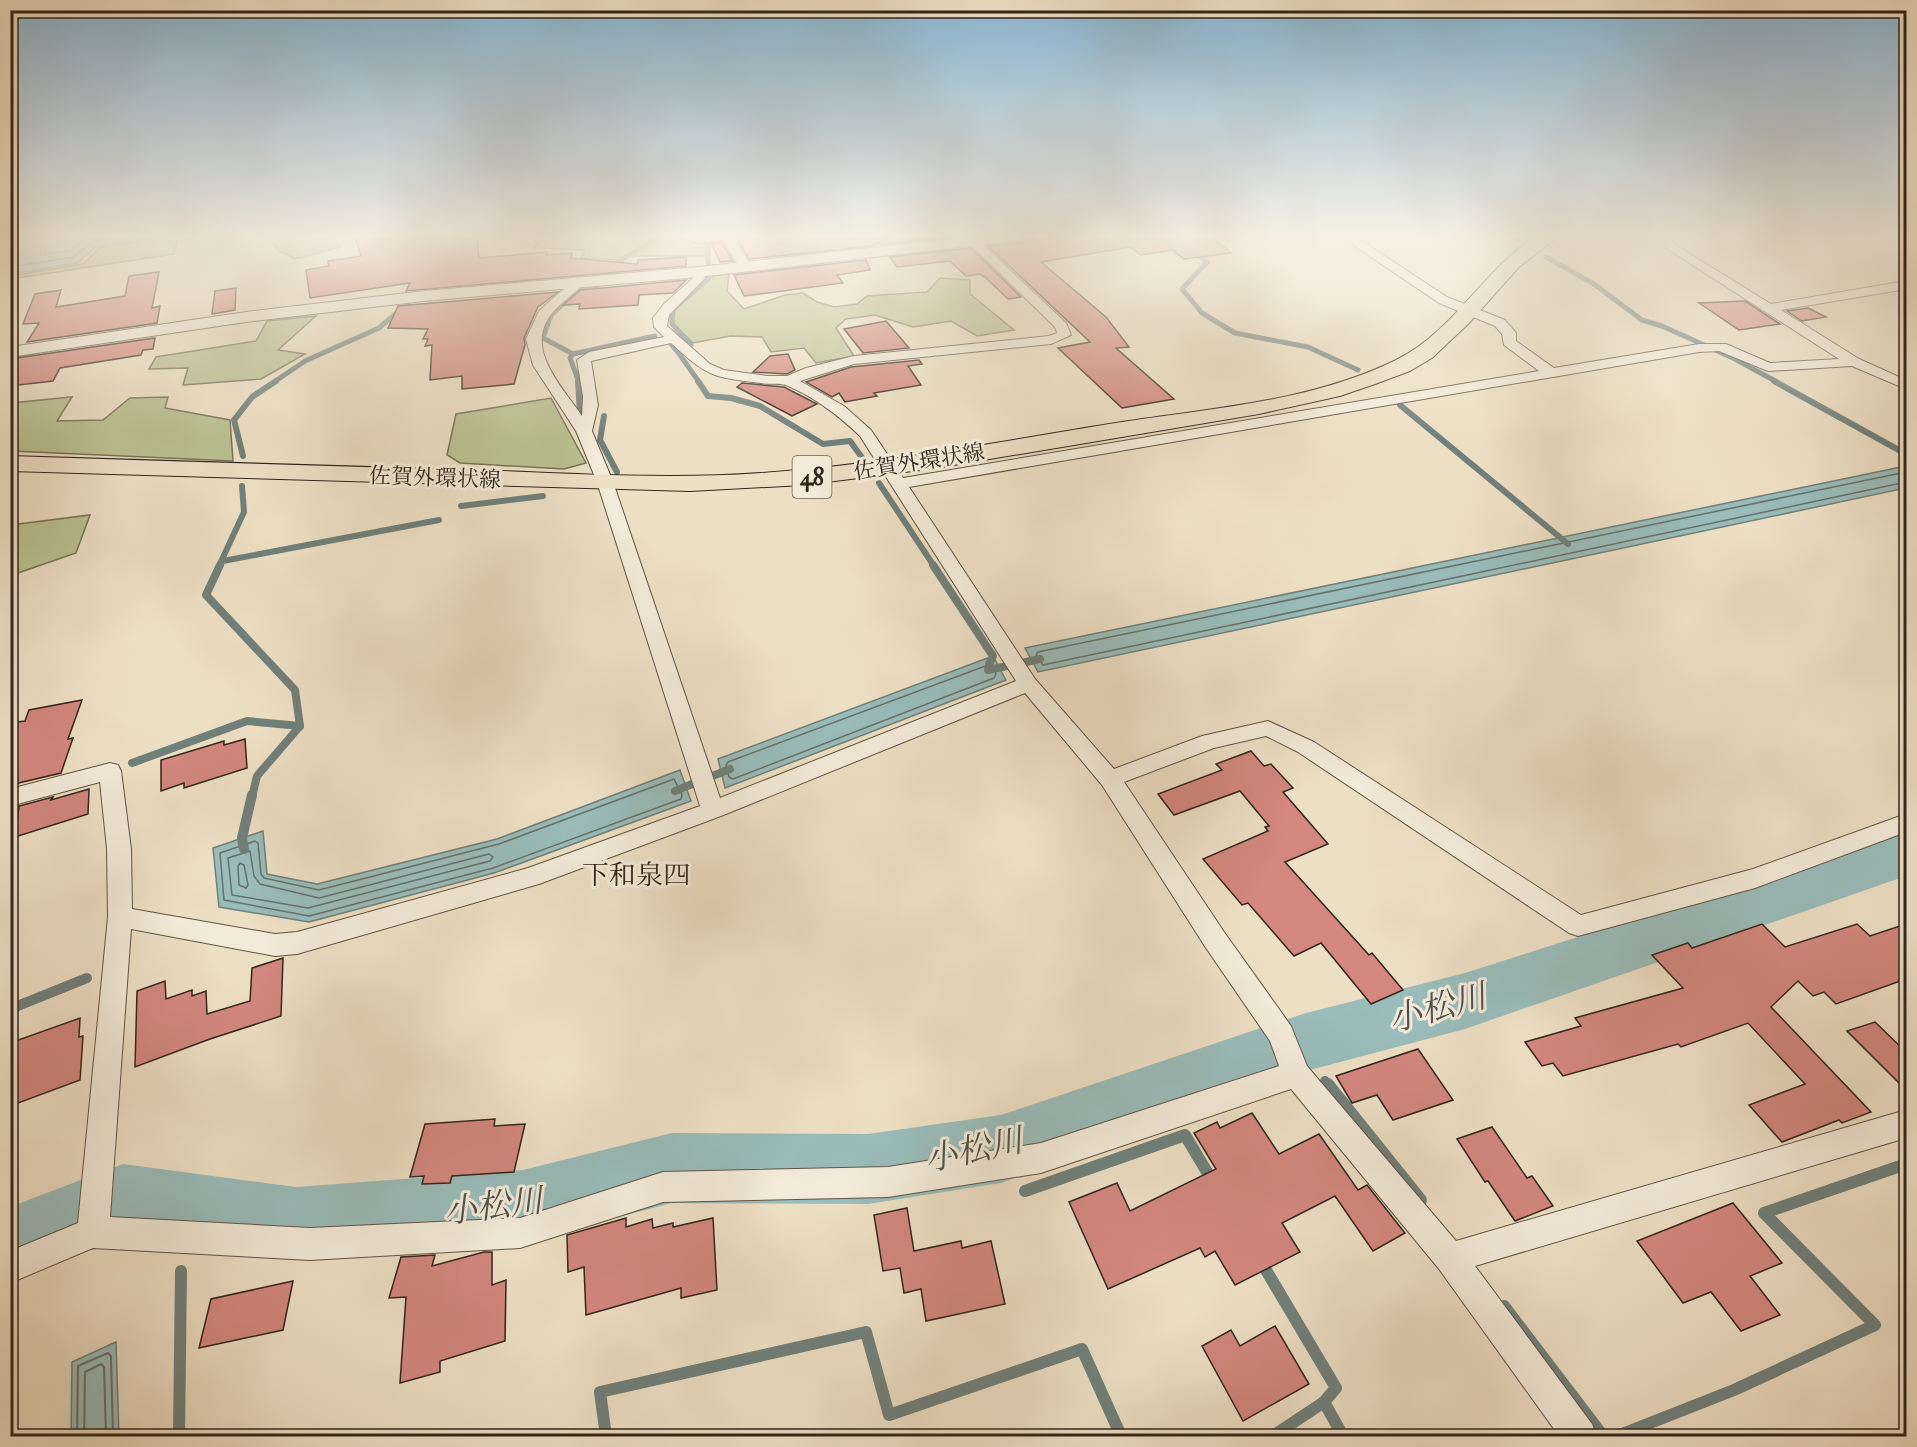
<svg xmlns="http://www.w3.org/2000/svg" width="1917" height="1447" viewBox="0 0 1917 1447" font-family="'IM FELL Double Pica','Noto Serif JP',serif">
<rect width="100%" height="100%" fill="#eddfc4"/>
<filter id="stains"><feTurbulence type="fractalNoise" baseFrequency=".00333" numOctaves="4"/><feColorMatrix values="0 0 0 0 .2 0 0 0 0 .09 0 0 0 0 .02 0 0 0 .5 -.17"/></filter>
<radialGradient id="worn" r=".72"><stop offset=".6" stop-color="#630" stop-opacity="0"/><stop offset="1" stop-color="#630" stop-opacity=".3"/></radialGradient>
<g fill="#bac192" stroke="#767456" stroke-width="1.5">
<polygon points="191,234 218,234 177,241 174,254 11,279 11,276 83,264 100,248"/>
<polygon points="265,234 329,234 340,247 295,259 279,251"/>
<polygon points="548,234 664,234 698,242 708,242 708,256 629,256 621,260 581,258 585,250 533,248"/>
<polygon points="729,274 727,291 744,309 785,295 803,293 817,302 834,307 857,304 867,296 927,292 940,278 970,280 970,294 1014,330 977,336 951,321 913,327 875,315 846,319 836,328 854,356 816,363 804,348 771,352 762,337 730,336 693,343 673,323 675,310 714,276"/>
<polygon points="316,316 278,350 305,354 261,379 183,385 188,368 149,369 156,357 256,341 267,321"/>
<polygon points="72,397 57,421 103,420 130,398 168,397 165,408 230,420 233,461 11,451 11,403"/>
<polygon points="551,398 586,463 564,469 460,463 447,455 456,414"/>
<polygon points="90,515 76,553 18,573 11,583 11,525"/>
</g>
<g fill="#9abcba" stroke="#70807a" stroke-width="1.5">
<polygon points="59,234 180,234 95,247 78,263 11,274 11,241"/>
<polygon points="1906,466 1906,488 1038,672 1025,648"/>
<polygon points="993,656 1006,680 725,788 718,759"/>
<polygon points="680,770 691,801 494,873 309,922 219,907 213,848 263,831 267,874 317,884 497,839"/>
<polygon points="116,1342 119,1436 71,1436 72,1362"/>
</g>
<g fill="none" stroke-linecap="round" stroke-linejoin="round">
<g stroke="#66716a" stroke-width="1.5">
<polyline points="53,234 51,243 45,250 47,254 71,250 91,234"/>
<polyline points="10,267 74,257 93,242 140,234"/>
<polyline points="1906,472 1038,652 1036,655 1043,665 1906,482"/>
<polygon points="988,665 991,665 996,674 994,678 733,779 729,777 726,765 728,762"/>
<polygon points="674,779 682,795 681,799 493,868 309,916 224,900 220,853 255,841 258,843 261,874 264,878 319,890 499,844"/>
<polygon points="250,851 254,876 260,884 319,898 489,854 493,857 490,861 308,908 232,895 228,858"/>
<polygon points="240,863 244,865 248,885 246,888 239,885 238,866"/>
</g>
<g stroke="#66716a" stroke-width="2">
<polyline points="77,1436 78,1366 108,1353 111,1356 113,1436"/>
<polyline points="84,1436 85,1372 101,1364 104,1367 106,1436"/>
</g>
<g stroke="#70807a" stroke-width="5">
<polyline points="1509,234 1520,241"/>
<polyline points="1719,234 1723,237 1738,234"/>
<polyline points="1902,234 1906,236"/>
<polyline points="1192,250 1207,262 1182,289 1202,313 1235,333 1308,347 1358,370"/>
<polyline points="1546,257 1594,284 1642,320 1662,326 1733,358 1777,382"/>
<polyline points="708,266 708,242 720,240"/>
<polyline points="605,276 616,263 656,239 657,234"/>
<polyline points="671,344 680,355"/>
<polyline points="573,354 543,338 551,315 580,289 596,286"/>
<polyline points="10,357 33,354"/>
<polyline points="274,382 305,361 379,328 407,304"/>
<polyline points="579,382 570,358 573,354 655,336"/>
<polyline points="699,382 680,355 691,345 672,324 672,310 708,278"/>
</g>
<g stroke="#70807a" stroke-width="6">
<polyline points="578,381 580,413"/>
<polyline points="698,381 708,396 731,398 760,406 823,444 850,441 863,459"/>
<polyline points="1774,381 1906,454"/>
<polyline points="1400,405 1568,544"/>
<polyline points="604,416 600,440 617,472"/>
<polyline points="243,456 234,420 252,397 276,381"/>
<polyline points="879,483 934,566"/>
<polyline points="461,506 543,496"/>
<polyline points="223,561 439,520"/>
<polyline points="219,566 244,512 242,486"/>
</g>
<g stroke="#70807a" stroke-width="8">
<polyline points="220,565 206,595 295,690 300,726 257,776 252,797"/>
<polyline points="933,565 993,656 989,664"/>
<polyline points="988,670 1040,659"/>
<polyline points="132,763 247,721 300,726"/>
<polyline points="675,791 730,769"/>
</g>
<g stroke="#70807a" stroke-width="10">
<polyline points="244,849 242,838 252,795"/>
<polyline points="10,1009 87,978"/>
<polyline points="1325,1081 1329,1086"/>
</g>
<g stroke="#70807a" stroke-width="12">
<polyline points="1328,1084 1421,1200"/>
<polyline points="1025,1191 1185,1135 1213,1182"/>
<polyline points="1260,1260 1336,1388 1324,1402"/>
<polyline points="1504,1306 1603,1436"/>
<polyline points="179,1436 181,1271"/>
<polyline points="606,1436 600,1392 866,1332 889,1415 1082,1349 1121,1436"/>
<polyline points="1273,1436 1324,1402 1343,1436"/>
<polyline points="1617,1436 1734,1390 1875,1325 1764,1213 1906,1164"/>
</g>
<polygon fill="#9abcba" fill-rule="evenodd" points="1906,832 1906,876 1465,1029 1306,1071 1001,1183 868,1204 672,1203 523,1242 296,1259 123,1236 10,1281 10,1207 123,1164 296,1187 523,1170 672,1133 868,1134 1001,1115 1306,1013 1465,973"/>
</g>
<g fill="#d3877e" stroke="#32261b" stroke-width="1.5">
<polygon points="354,234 477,234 479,258 547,252 546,255 572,253 571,258 637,264 638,260 686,257 686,266 406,291 410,283 310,298 306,270 329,266 328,261 361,256"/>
<polygon points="734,234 973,234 881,245 878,242 872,246 749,259"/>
<polygon points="1050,234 1208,234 1231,253 1184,259 1172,250 1141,255 1130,247 1041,262 1106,317 1129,347 1116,348 1174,399 1122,408 1058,348 1090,342 988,246 1041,240"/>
<polygon points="722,243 733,261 720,262 712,244"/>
<polygon points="971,248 1021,297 1008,299 985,277 979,274 966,276 950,261 897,267 890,257"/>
<polygon points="866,260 870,270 837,275 843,283 744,296 734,275"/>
<polygon points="159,272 152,308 160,306 157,323 27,342 39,323 23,324 35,294 61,290 56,307 125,296 129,276"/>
<polygon points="686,280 673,293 639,295 638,305 579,309 580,304 563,305 581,290"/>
<polygon points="236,288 235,310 212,314 215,291"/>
<polygon points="558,292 538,307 524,338 525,345 514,384 462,389 462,376 430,380 432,345 425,346 428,339 423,339 428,329 388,328 398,306"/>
<polygon points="1745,301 1780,324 1739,330 1699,303"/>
<polygon points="1808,308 1826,317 1802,321 1787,311"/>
<polygon points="886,321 909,348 863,353 844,329"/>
<polygon points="155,338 153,349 143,350 141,355 60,368 53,381 10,386 10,369 17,358"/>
<polygon points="788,354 795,370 787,374 753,372 770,356"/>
<polygon points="919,360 922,364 908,366 921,385 874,393 877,396 845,402 839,393 832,397 806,382 851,367"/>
<polygon points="742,383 784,387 817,404 792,416 737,387"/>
<polygon points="82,700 68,739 73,738 61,773 10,785 10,723 25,721 29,710"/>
<polygon points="245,739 247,768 184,788 184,783 161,791 161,760 224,741 224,745"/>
<polygon points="1251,751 1264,766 1271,764 1293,788 1283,792 1328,844 1285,862 1369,955 1372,953 1403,990 1371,1004 1321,943 1294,956 1248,903 1242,905 1203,859 1268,831 1265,827 1269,826 1240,791 1174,815 1158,794 1222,770 1216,764"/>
<polygon points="89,789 88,814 15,837 19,806 53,797 51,800"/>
<polygon points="1762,924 1785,947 1857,924 1870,936 1906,924 1906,979 1836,1004 1824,992 1813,996 1798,981 1771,1007 1871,1112 1842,1123 1839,1120 1782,1142 1749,1105 1805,1084 1748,1023 1681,1047 1678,1044 1563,1076 1553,1063 1542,1066 1525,1042 1581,1026 1575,1018 1683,988 1652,955 1688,943 1692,948"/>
<polygon points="283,958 281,1016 210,1039 135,1067 137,991 165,981 166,999 192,990 192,996 206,991 207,1014 250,1001 252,968"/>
<polygon points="80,1018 79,1037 83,1036 80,1080 10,1106 10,1043"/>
<polygon points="1875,1022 1906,1052 1906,1090 1847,1031"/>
<polygon points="1418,1049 1453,1100 1393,1120 1377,1095 1352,1103 1336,1076"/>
<polygon points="1252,1113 1279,1154 1319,1134 1358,1190 1367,1185 1405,1233 1373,1251 1335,1196 1282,1223 1300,1252 1235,1285 1215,1251 1205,1257 1200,1248 1108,1289 1069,1202 1117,1183 1130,1211 1216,1169 1194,1133 1217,1122 1220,1128"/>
<polygon points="495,1119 494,1126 525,1124 514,1172 452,1176 450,1183 422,1184 424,1176 410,1177 425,1124"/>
<polygon points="1492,1127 1527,1178 1532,1176 1553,1206 1515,1221 1488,1181 1485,1182 1457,1139"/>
<polygon points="1733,1203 1782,1263 1750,1276 1780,1315 1741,1331 1711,1292 1683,1303 1637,1241"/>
<polygon points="907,1208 914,1251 961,1241 962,1248 991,1241 1005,1304 926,1321 921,1289 904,1293 900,1268 883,1271 874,1215"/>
<polygon points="626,1218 626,1227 652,1219 653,1228 673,1223 673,1227 713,1218 717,1290 681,1298 681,1288 586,1315 584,1267 568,1272 567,1235"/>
<polygon points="484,1252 492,1252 492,1285 506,1280 505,1341 440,1361 440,1372 400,1383 406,1297 389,1298 401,1257 435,1255 432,1266"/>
<polygon points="293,1281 283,1330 199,1348 211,1299"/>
<polygon points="1275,1326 1309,1384 1243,1421 1202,1346 1231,1330 1240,1346"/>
</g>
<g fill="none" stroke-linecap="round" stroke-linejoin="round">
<g stroke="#615445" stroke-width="3">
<polygon id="service" points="665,234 678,234 700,239 726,236 729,238 700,243"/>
</g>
<g stroke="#615445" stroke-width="2">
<g id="minor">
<polygon points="10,234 38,234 10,241"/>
<polygon points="719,234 730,234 751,266 749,269 741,269"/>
<path d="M1337,234H1351L1447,297L1505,320L1516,333V341L1554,368L1699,344H1726L1770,363L1839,359L1666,248L1652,234H1664L1674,244L1771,304L1906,281V289L1781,310L1859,359L1906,380V389L1852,366L1768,371L1719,351L1699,352L909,487L1035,679L1114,769L1202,736L1268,721L1314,742L1581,915L1753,869L1906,814V832L1755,888L1578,936L1569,933L1298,752L1266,736L1214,748L1124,782L1224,932L1291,1026L1307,1066L1456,1241L1906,1110V1138L1475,1266L1592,1424L1597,1436H1559L1439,1269L1291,1089L1041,1173L888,1197L663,1202L520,1248L310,1260L93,1248L10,1283V1251L78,1223L108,917L107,849L100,782L10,806V789L110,763L118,765L121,771L131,849L132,909L275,934L297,932L528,868L700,806L597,482L576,431L533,365L526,339L539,311L574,280L578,279L584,283C574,295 559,303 550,316C525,350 563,388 582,416L583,396L577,360L589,352L664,337L654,327L653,318L664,304L693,278L694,269H702L705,278L669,315L667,326L710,364L724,370L767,376H787L806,368L854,356L1049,336L1057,333L1055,327L967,241L973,238L977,239L1066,323L1071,335L1051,344L854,364L800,381L844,406L871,430L903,478L1539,371L1504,345L1502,334L1495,326L1439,303ZM671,343C708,377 712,377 761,383C769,385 781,382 788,386C815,397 839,416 860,436L1016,681L720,798L613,482L592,431L598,405L591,361ZM1025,693L1102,785L1206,948L1270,1041L1279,1066L1041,1143L888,1167L663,1172L520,1218L310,1228L110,1217L131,929L275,956L297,954L539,884L721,816Z"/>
<polygon points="1883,234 1898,234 1906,238 1906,245"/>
</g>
</g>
<g stroke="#615445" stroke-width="2">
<polygon id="tertiary" points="997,234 1048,234 1041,238 698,277 424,301 246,322 10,357 10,347 246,312 424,291 698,267"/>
</g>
<g stroke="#32261b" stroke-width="2">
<path id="primary" d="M1539,234H1561L1518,268L1468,324L1432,358L1410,371L1375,384L1340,396L1259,414L936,468L804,485L690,491L10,471V456C165,461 319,466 473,470C569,473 665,480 761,473C878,465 993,443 1109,424C1203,409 1309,403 1396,360C1455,331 1484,268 1539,234Z"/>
</g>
<use href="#service" fill="#f3ead9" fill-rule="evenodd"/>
<use href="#minor" fill="#f3ead9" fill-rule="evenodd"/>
<use href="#tertiary" fill="#f3ead9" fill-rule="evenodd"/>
<use href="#primary" fill="#eddfc4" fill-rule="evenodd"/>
</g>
<linearGradient id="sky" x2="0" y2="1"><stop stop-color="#89b7d6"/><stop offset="0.54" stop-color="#f7f1e4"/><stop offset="1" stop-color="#f7f1e4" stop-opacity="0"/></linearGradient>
<rect width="1917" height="437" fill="url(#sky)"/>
<g text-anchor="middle" stroke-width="6" stroke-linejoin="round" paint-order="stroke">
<g font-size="22" fill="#32261b" stroke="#f3ead9">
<text transform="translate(919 461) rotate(-9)" y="8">佐賀外環状線</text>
<text transform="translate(435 477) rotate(2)" y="8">佐賀外環状線</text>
</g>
<rect fill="#f3ead9" stroke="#6c6154" stroke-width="1.5" x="792.5" y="456" width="39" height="42" rx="4.5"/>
<g font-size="24" font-weight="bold" fill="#32261b">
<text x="812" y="485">48</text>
</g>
<g font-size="27" fill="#32261b" stroke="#f3ead9">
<text x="636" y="884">下和泉四</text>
</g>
<g font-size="33" font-style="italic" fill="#51534b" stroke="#f3ead9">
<text transform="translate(1437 1007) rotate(-15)" y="12">小松川</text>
<text transform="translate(973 1149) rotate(-12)" y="12">小松川</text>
<text transform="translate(493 1205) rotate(-7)" y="12">小松川</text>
</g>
</g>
<rect width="1917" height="1447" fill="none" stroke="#eddfc4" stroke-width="36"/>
<rect x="12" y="12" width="1893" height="1423" fill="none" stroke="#32261b" stroke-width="3"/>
<rect x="18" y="18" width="1881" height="1411" fill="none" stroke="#32261b" stroke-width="1.5"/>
<rect width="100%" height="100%" filter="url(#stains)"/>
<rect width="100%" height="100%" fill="url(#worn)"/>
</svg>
